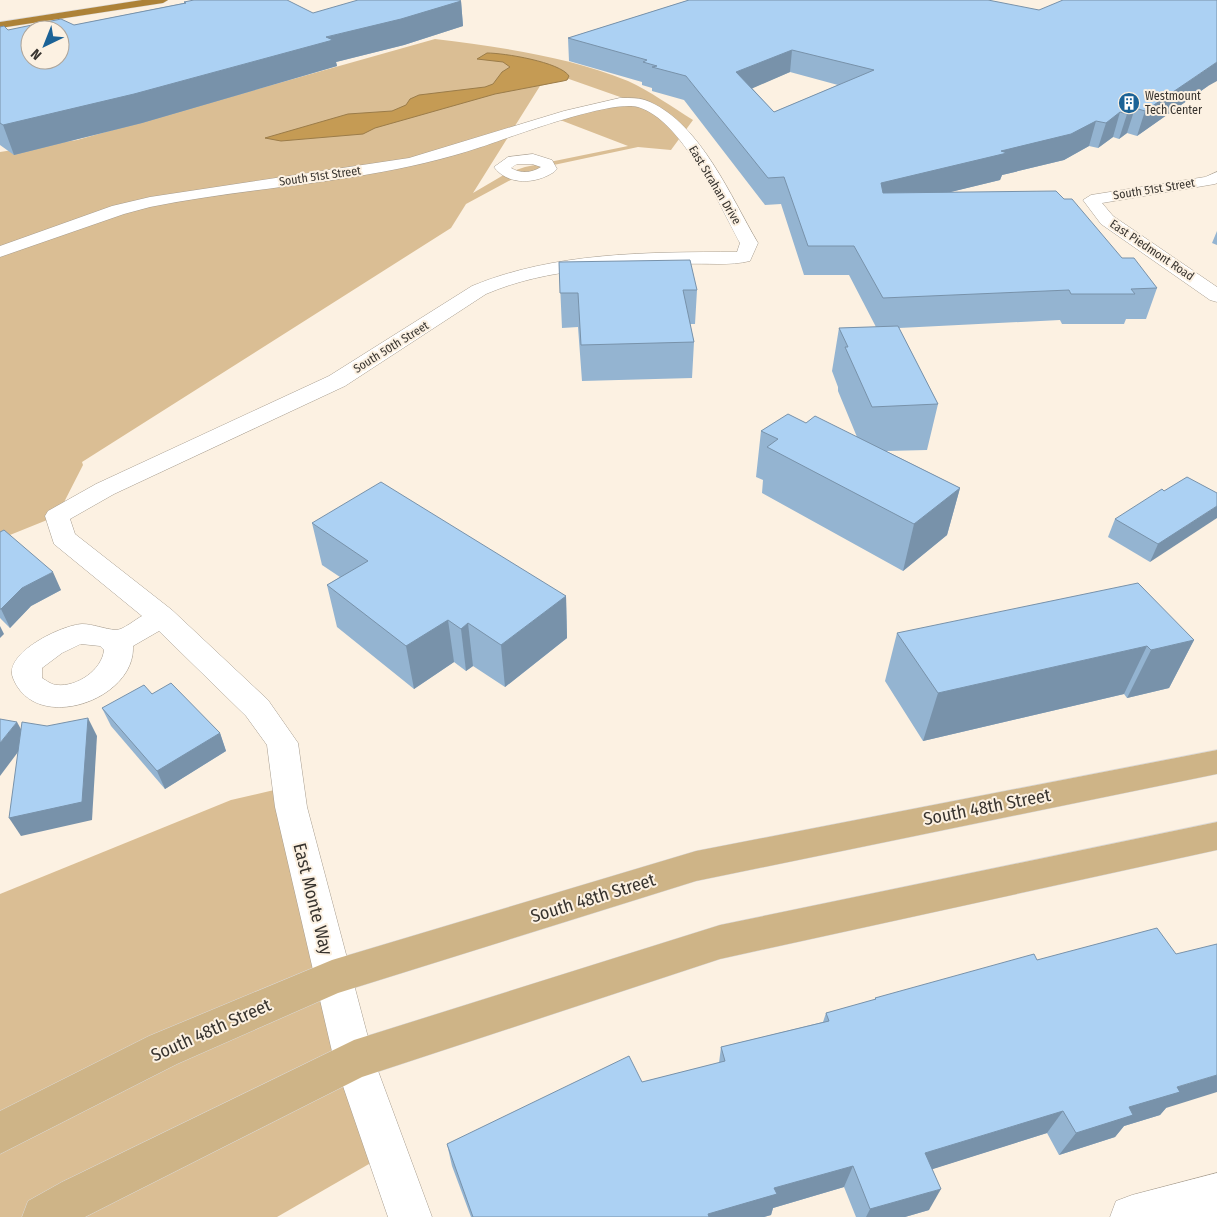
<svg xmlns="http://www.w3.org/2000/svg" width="1217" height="1217" viewBox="0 0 1217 1217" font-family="'Fira Sans Condensed',sans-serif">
<rect width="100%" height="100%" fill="#fcf1e2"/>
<g fill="#dabe94" fill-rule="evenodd">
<path d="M435,39C499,47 567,56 628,81C650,91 672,107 693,120L671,150L638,147L549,166L518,176L466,204L451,228L82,462L83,465L57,516L0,539V152L77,140ZM569,79L623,98L626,102L555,118L628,146L525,167L507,173L473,193L540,86Z"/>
<polygon points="287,787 388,1153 277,1217 0,1217 0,894 231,800"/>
</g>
<path fill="#c59b54" stroke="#9b7c49" d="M487,53C504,53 560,62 569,76L567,80L563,81L495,94L375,128L363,134L281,141L265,138L348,114L392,111L406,105L410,99L419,95L485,87L493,84L502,72L510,67L503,62L477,59Z"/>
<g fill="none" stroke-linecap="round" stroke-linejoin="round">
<g stroke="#a79d8f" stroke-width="1">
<g id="minor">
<path d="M620,98C630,98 640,97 650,102C701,125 731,197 758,243L750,261C730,266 706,263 685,264C618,267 549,267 486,294L345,386L114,494L70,519L75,534L172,610L268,700L298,743L307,807L374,1060L432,1217H388L334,1060L275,807L267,745L246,716L159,631L133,646C136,700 35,735 13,678C3,653 62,625 82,624C93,624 104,629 116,630C123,630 136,619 142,616L54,544L45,516L48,511L96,484L329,376L472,286C554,252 649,252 737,252L740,243C719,204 682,120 638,107C611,99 511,137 481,147C374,183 260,185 150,207L124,214L0,257V246L112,206L150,197L409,158L564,111ZM81,644L100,646L104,650C102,670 77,687 57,685C52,685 47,681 42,678V668L62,653Z"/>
<path d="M533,154L552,160L557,169L554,172C536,184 508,186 494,167L508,157ZM517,164H532L541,167C531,173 521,174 511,168Z"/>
<polygon points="1217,172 1217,183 1215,184 1102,203 1113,216 1217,287 1217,302 1210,300 1101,224 1083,200 1091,195 1205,177"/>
<polygon points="1217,1173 1217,1217 1110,1217 1116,1201 1132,1195"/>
</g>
</g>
<g stroke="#dbdada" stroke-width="1">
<g id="major">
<polygon points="1217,750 1217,774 696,881 338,993 177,1064 0,1154 0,1111 149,1036 332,960 696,851"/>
<polygon points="1217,822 1217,850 720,959 362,1077 85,1217 22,1217 28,1201 62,1182 354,1040 720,925"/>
</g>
</g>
<g stroke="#dbdada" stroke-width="1">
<polygon id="highway" points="142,0 168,0 163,3 0,28 0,22"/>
</g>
<use href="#minor" fill="#fff" fill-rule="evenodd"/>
<use href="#major" fill="#ceb487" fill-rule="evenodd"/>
<use href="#highway" fill="#ad8237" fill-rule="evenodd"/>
</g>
<g fill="#94b4d1" fill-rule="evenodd">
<path d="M689,0L1208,86L1137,136L1127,133L1119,139L1113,137L1098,148L1089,146L1064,160L1002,175L1000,180L950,192L1064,199L1122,258L1157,288L1146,319H1126L1124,324H1062L1060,320L899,328L938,404L927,450L886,451L960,488L947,535L903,571L762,493L763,480L756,477L761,431L806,423L857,437L838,391V387L832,371L839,328L876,327L849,275H804L781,204L765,205L684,100L652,91V88L642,85V82L569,61L568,38ZM790,72L838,85L774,112L752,88Z"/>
<polygon points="461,1 463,26 404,45 336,62 337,66 142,123 14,155 0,145 0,27 8,30 74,25 184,3 184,2 313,13"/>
<polygon points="1217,231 1217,245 1212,243"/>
<polygon points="559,262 697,290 695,324 690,324 694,342 692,378 582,381 578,327 562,328"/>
<polygon points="1217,493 1150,562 1108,537 1115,519"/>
<polygon points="312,523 566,596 567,638 505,687 473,666 466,671 454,662 414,689 337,627 327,585 340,577 322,565"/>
<polygon points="0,532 61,590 31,606 10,628 0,618"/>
<polygon points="897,633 1194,640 1169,688 1127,698 1124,694 923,741 885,681"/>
<polygon points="152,694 220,733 226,751 165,789 111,726 102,708"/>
<polygon points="1037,960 1166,1108 1160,1115 1124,1126 1115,1137 1059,1155 1047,1133 932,1169 929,1210 905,1217 856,1217 844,1187 773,1208 771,1215 764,1217 471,1217 452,1166 447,1144 642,1082 719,1063 721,1047 823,1022 826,1013 875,1000 875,998"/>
</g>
<g fill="#7892aa">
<polygon points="461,1 463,26 404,45 336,62 337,66 142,123 14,155 3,125"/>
<polygon points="792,50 790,72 735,96 736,72"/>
<polygon points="1217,62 1217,81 1208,86 1137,136 1145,111"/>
<polygon points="1135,108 1127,133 1119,139 1127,114"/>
<polygon points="1120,112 1113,137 1098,148 1106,123"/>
<polygon points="1096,121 1089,146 1064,160 1002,175 1000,180 877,210 881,183 1001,151"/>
<polygon points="960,488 947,535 903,571 914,524"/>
<polygon points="1217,506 1217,518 1150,562 1158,544"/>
<polygon points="53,572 61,590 31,606 10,628 1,609 22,588"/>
<polygon points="566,596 567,638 505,687 501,645"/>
<polygon points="448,620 454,662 414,689 406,646"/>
<polygon points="468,623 473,666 466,671 461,629"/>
<polygon points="0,626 4,634 0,638"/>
<polygon points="1194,640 1169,688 1127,698 1151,650"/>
<polygon points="1147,646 1124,694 923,741 938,693"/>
<polygon points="88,718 97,736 92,820 21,836 9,818"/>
<polygon points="17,722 27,740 0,776 0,743"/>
<polygon points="220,733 226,751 165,789 157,771"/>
<polygon points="1217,1075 1217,1092 1166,1108 1160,1115 1124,1126 1115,1137 1059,1155 1076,1133 1129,1107 1177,1087"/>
<polygon points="1063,1111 1047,1133 914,1175 925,1153"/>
<polygon points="853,1166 844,1187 773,1208 771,1215 764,1217 707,1217 708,1214 774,1188"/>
<polygon points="941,1189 929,1210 905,1217 866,1217 870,1209"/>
</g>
<g fill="#acd1f3" stroke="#7892aa" fill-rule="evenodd">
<path d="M194,0H287L313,13L358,0H459L461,1L401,19L326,37L333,40L134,94L3,125L0,123V27L4,26L8,30L61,19L74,25L186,3L184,2ZM30,30H60V60H30Z"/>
<path d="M689,0H988L1039,10L1063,0H1217V62L1145,111L1135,108L1127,114L1120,112L1106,123L1096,121L1071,134L1001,151L1007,153L881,183L883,193L1056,191L1064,199H1072L1122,258H1134L1157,288L1131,289L1135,294H1071L1069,290L883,298L854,246H808L784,177L768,178L686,76L652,67L657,66L643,62L647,60L568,38ZM792,50L874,70L774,112L736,72Z"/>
<polygon points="690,260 697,290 683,290 694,342 581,345 578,293 560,293 559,262"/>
<polygon points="898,326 938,404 872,407 845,347 848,347 839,328"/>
<polygon points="788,414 806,423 815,416 960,488 914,524 767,447 778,439 761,431"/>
<polygon points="1187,477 1217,493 1217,506 1158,544 1115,519 1162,489 1164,491"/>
<polygon points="381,482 566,596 501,645 468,623 461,629 448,620 406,646 327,585 368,561 312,523"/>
<polygon points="4,530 53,572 22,588 1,609 0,609 0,532"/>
<polygon points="1138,583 1194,640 1151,650 1147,646 938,693 897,633"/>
<polygon points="171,683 220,733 157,771 102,708 144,685 152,694"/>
<polygon points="88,718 82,802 9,818 22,722 47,726"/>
<polygon points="0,719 17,722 0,743"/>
<polygon points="1157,928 1176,954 1217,944 1217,1075 1177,1087 1180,1092 1129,1107 1133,1115 1076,1133 1063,1111 925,1153 941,1189 870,1209 853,1166 774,1188 777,1194 708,1214 709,1217 473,1217 447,1144 629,1056 642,1082 725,1061 721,1047 829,1021 826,1013 876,999 875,998 1034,954 1037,960"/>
</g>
<defs>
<g id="building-disc" transform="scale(1.125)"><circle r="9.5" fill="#1b6296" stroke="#fcf1e2"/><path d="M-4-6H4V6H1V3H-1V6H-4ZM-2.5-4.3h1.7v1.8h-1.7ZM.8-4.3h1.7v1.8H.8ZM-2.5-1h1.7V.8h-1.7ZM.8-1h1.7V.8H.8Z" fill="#fff"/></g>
</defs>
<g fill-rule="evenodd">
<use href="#building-disc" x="1129" y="103"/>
</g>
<g text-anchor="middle" stroke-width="4" stroke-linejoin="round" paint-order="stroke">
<g font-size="12" fill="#38342f" stroke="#fcf1e2" text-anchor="start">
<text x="1145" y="100">Westmount<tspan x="1145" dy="14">Tech Center</tspan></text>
</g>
<g font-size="12" fill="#38342f" stroke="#fcf1e2">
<text transform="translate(320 176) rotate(-8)" y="4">South 51st Street</text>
<text transform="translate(715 185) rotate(59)" y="4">East Strahan Drive</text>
<text transform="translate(1154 189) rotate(-9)" y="4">South 51st Street</text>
<text transform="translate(1152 250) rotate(34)" y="4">East Piedmont Road</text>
<text transform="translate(391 347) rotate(-32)" y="4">South 50th Street</text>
</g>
<g font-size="18" fill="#38342f" stroke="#fcf1e2">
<text transform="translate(987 807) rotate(-11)" y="6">South 48th Street</text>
<text transform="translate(593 898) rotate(-17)" y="6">South 48th Street</text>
<text transform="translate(313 899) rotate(76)" y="6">East Monte Way</text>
<text transform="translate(211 1030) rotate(-24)" y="6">South 48th Street</text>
</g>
</g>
<g transform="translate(45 45) rotate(223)"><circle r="24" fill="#fcf1e2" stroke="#aea59a"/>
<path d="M0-4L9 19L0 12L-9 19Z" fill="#1b6296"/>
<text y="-8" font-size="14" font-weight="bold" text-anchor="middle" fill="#38342f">N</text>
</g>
</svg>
